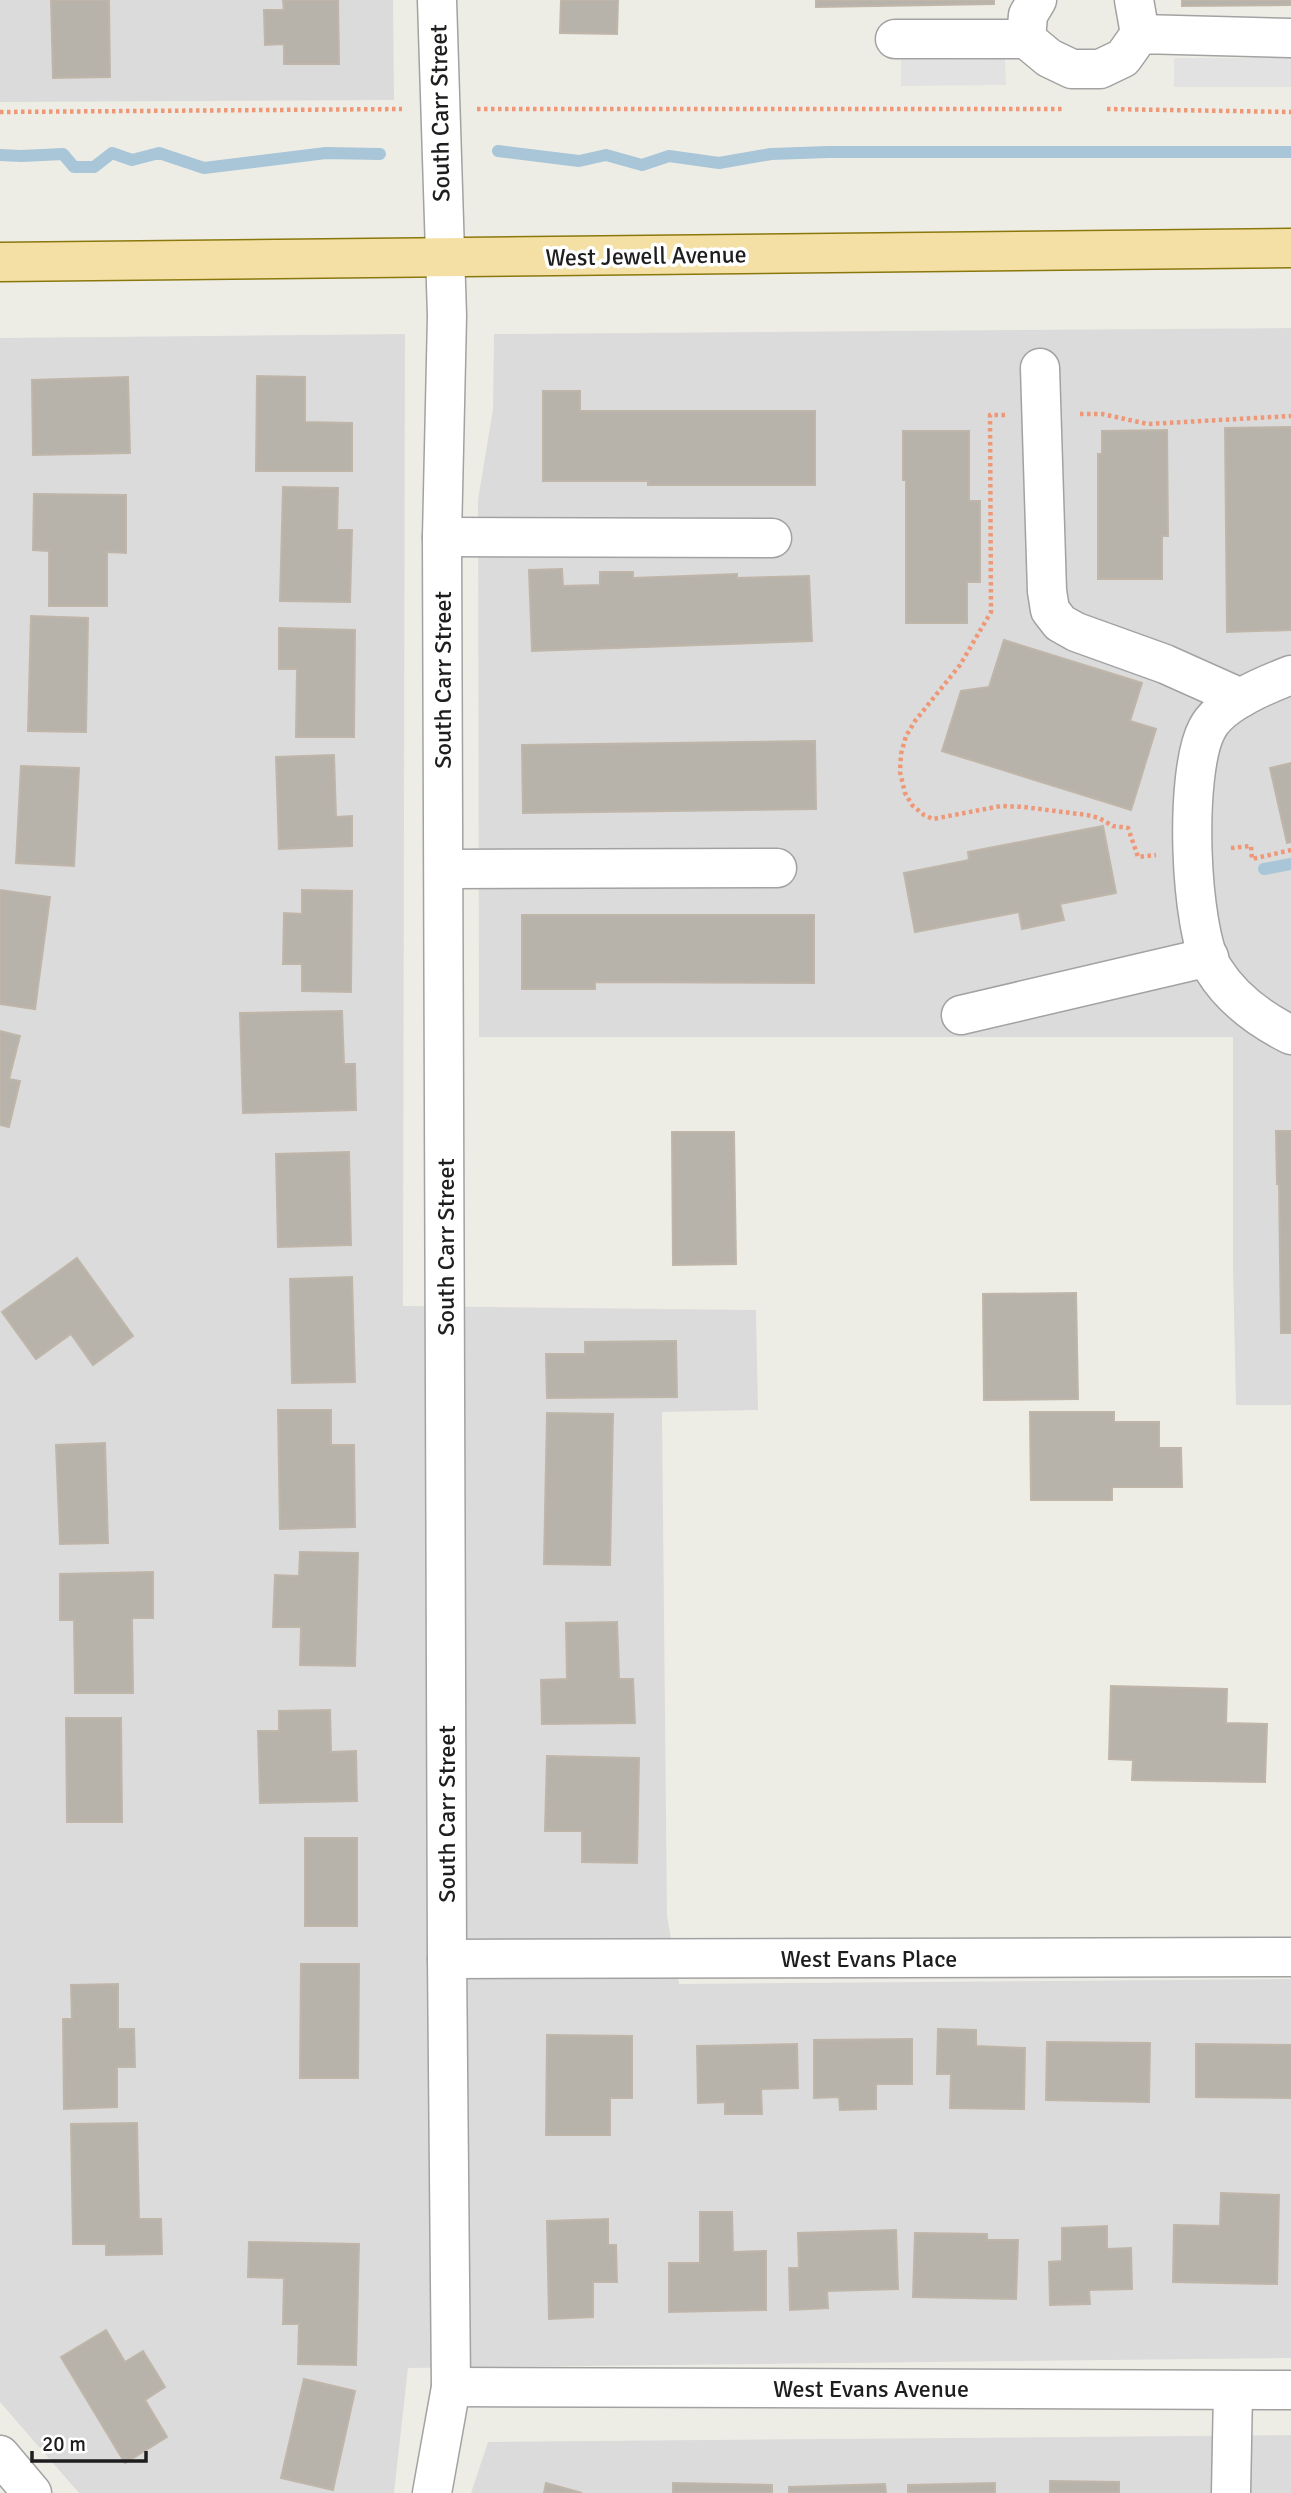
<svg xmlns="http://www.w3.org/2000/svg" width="1291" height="2493" viewBox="0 0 1291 2493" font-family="Signika,sans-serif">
<rect width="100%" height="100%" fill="#eeede5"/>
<g fill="#dcdbdb">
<polygon points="0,0 393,0 394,100 0,102"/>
<polygon points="1291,328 1291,1405 1236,1405 1233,1268 1233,1037 479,1037 478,500 493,409 494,334"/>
<polygon points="405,334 403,1306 756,1310 758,1410 662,1412 667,1916 679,1984 1291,1979 1291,2358 408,2368 394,2493 79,2493 0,2402 0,338"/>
<polygon points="1291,2435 1291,2493 471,2493 488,2442"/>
</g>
<g fill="#e2e2e2">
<rect x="1174" y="58" width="117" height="29"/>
<polygon points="1005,59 1006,85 901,86 901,60"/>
</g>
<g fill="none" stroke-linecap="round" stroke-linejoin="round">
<g stroke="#a9c5d8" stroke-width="12">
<polyline points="498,151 579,161 606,155 642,165 669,156 719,163 771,154 829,152 1291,152"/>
<polyline points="0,155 21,156 63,154 74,167 94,167 112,153 132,160 159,153 204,168 326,153 380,154"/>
<polyline points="1264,869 1291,864"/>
</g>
</g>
<g fill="#b7b3ab" stroke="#bfb6a9" stroke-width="2">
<polygon points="51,0 109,0 110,77 53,78"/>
<polygon points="283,0 338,0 339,64 284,64 284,44 265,45 264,10 284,10"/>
<polygon points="561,0 618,0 617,34 560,33"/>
<polygon points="816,0 994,0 994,4 816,7"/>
<polygon points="1182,0 1291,0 1291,5 1182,6"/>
<polygon points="257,376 305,377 305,422 352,423 352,471 256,471"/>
<polygon points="128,377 130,453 33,455 32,380"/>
<polygon points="543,391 580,391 580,411 815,411 815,485 648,485 648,481 543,481"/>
<polygon points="1291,427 1291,630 1227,632 1225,428"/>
<polygon points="1167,430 1168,536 1162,536 1162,579 1098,579 1098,454 1102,454 1102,431"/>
<polygon points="903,431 969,431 969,501 980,501 980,582 967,582 967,623 906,623 906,480 903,480"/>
<polygon points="283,487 338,488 337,530 352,530 350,602 280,601"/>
<polygon points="34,494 126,495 126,553 107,552 107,606 49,606 49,551 33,550"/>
<polygon points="562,569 563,586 600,585 600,572 633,572 633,578 737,574 737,578 809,576 812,641 532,651 529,570"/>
<polygon points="31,616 88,618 86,732 28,731"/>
<polygon points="279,628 355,630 354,737 296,737 297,669 279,669"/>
<polygon points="1004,640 1142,683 1130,721 1156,729 1131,810 942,751 961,691 989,687"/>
<polygon points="815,741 816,809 523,813 522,745"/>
<polygon points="334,755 336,817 352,816 352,846 279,849 276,757"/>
<polygon points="1291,763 1291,842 1287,843 1270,768"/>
<polygon points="21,766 79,768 74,866 16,863"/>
<polygon points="1103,826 1116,893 1060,904 1064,920 1022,929 1019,912 915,932 904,873 969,860 968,852"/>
<polygon points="0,890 50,897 35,1009 0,1004"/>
<polygon points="302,890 352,891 351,992 302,991 302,964 283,964 284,913 302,914"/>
<polygon points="522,915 814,915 814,983 595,982 595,989 522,989"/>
<polygon points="342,1011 344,1064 355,1064 356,1110 243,1113 240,1013"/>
<polygon points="0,1031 20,1036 9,1079 20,1081 9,1127 0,1125"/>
<polygon points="1276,1131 1291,1131 1291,1333 1281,1333 1279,1184 1277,1184"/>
<polygon points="672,1132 734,1132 736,1264 673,1265"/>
<polygon points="349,1152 351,1245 278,1247 276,1154"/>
<polygon points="77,1258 133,1336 93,1365 71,1334 36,1359 2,1312"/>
<polygon points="352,1277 355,1382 292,1383 290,1279"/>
<polygon points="1076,1293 1078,1399 984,1400 983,1294"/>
<polygon points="676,1341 677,1397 547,1398 546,1354 585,1354 585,1342"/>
<polygon points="278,1410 331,1410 331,1445 354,1445 355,1527 280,1529"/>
<polygon points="1030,1412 1114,1412 1114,1422 1159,1422 1159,1448 1181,1448 1182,1487 1112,1487 1112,1500 1031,1500"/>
<polygon points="547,1413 613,1414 610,1565 544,1564"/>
<polygon points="105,1443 108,1543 60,1544 56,1445"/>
<polygon points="300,1552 358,1553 355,1666 300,1665 301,1627 273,1627 275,1575 299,1576"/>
<polygon points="153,1572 153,1618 132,1618 133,1693 75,1693 74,1620 60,1620 60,1574"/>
<polygon points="617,1622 619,1679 633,1679 635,1723 542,1724 541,1680 567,1679 566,1623"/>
<polygon points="1111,1686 1227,1689 1226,1723 1267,1724 1265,1782 1132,1780 1133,1760 1109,1759"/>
<polygon points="330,1710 331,1752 356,1751 357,1801 260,1803 258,1731 279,1731 279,1711"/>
<polygon points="66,1718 121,1718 122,1822 67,1822"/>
<polygon points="547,1756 639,1758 637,1863 582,1862 582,1831 545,1831"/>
<rect x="305" y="1838" width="52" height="88"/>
<polygon points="301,1964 359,1964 358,2078 300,2078"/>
<polygon points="118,1984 118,2029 134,2029 135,2067 117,2067 117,2107 64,2109 63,2019 72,2019 71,1985"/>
<polygon points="938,2029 976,2030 976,2046 1025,2048 1024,2109 950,2108 951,2074 937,2074"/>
<polygon points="547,2035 632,2036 632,2098 610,2098 610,2135 546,2135"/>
<polygon points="912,2039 912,2084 876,2084 876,2109 840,2110 839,2097 814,2098 814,2040"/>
<polygon points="1047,2042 1150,2043 1149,2102 1046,2100"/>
<polygon points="797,2044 798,2088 761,2089 762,2114 725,2114 725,2102 698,2103 697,2046"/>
<polygon points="1196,2044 1291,2045 1291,2098 1196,2097"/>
<polygon points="137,2123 139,2219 161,2219 162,2254 106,2255 106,2244 73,2244 71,2124"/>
<polygon points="1221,2193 1279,2195 1277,2284 1173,2282 1174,2225 1220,2226"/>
<polygon points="700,2212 732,2212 733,2252 766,2251 766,2310 669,2312 669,2263 700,2263"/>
<polygon points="608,2219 608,2245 616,2245 617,2282 593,2282 593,2317 549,2319 547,2221"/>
<polygon points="1107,2226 1107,2249 1131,2248 1132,2289 1089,2290 1090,2304 1050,2305 1049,2262 1062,2261 1062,2228"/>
<polygon points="896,2230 898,2289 827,2291 828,2308 790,2310 789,2268 799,2268 798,2233"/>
<polygon points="915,2233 987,2234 987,2240 1018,2240 1016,2299 913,2297"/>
<polygon points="249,2242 359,2244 356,2365 298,2364 299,2324 283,2324 284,2278 248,2277"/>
<polygon points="106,2330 125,2362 143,2351 165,2387 145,2400 167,2437 125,2463 61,2357"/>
<polygon points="304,2379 355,2391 333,2490 281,2478"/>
<polygon points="1050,2481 1119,2482 1119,2493 1050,2493"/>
<polygon points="546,2483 582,2493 544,2493"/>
<polygon points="673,2483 772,2485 772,2493 673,2493"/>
<polygon points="995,2483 995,2493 908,2493 908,2485"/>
<polygon points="885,2484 886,2493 789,2493 789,2487"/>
</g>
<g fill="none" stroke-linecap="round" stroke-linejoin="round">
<g stroke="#a2a2a2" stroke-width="41">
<g id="minor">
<polyline points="1134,0 1140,34"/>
<polyline points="895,39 1026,39 1049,58 1072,69 1100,69 1123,58 1140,34 1291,38"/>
<polyline points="1026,39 1028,15 1037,0"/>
<polyline points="1040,368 1047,591 1050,610 1060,623 1076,632 1165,664 1241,698"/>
<polyline points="442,537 772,538"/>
<path d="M1291,675C1265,685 1220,703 1207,729C1184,772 1189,929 1214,970C1232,999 1261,1020 1291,1035"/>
<polyline points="444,869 777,868"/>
<polyline points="961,1015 1209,957"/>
<polyline points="447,1959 1291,1957"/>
<polyline points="451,2387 1291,2390"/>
<polyline points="0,2455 32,2493"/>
<polyline points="432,2493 451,2387 447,1959 442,537 447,316 437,0"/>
<polyline points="1231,2493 1233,2391"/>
</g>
</g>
<g stroke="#8b780d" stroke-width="41">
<polyline id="major" points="0,262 1291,248"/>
</g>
<g stroke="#ee9877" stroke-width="4.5" stroke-dasharray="3.5 3.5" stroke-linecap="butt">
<polyline points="477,109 1063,109"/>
<polyline points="1107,109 1291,112"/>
<polyline points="0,112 402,109"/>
<polyline points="1080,414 1102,414 1148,424 1291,416"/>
<polyline points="1005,415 990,415 991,612 960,665 915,721 906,736 901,754 900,772 905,793 912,805 924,815 933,819 1001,806 1024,807 1087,815 1099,818 1113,826 1128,828 1138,857 1156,855"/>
<polyline points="1231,848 1251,846 1252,859 1291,850"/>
</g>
<use href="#minor" stroke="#fff" stroke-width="38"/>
<use href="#major" stroke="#f4e0a5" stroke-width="38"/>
</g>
<g text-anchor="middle" stroke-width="7" stroke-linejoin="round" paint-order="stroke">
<g font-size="24" fill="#1e1e1e" stroke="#fff">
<text transform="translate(440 113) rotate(-91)" y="8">South Carr Street</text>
<text transform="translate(646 256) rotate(-1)" y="8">West Jewell Avenue</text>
<text transform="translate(443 680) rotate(-90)" y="8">South Carr Street</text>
<text transform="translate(446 1247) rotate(-90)" y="8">South Carr Street</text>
<text transform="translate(447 1814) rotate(-90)" y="8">South Carr Street</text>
<text x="869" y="1967">West Evans Place</text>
<text x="871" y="2397">West Evans Avenue</text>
</g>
</g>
<path d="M32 2451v10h114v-10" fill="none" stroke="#1e1e1e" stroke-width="3.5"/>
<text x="42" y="2451" font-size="21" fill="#1e1e1e" stroke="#ffffff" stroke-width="5" paint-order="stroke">20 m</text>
</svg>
